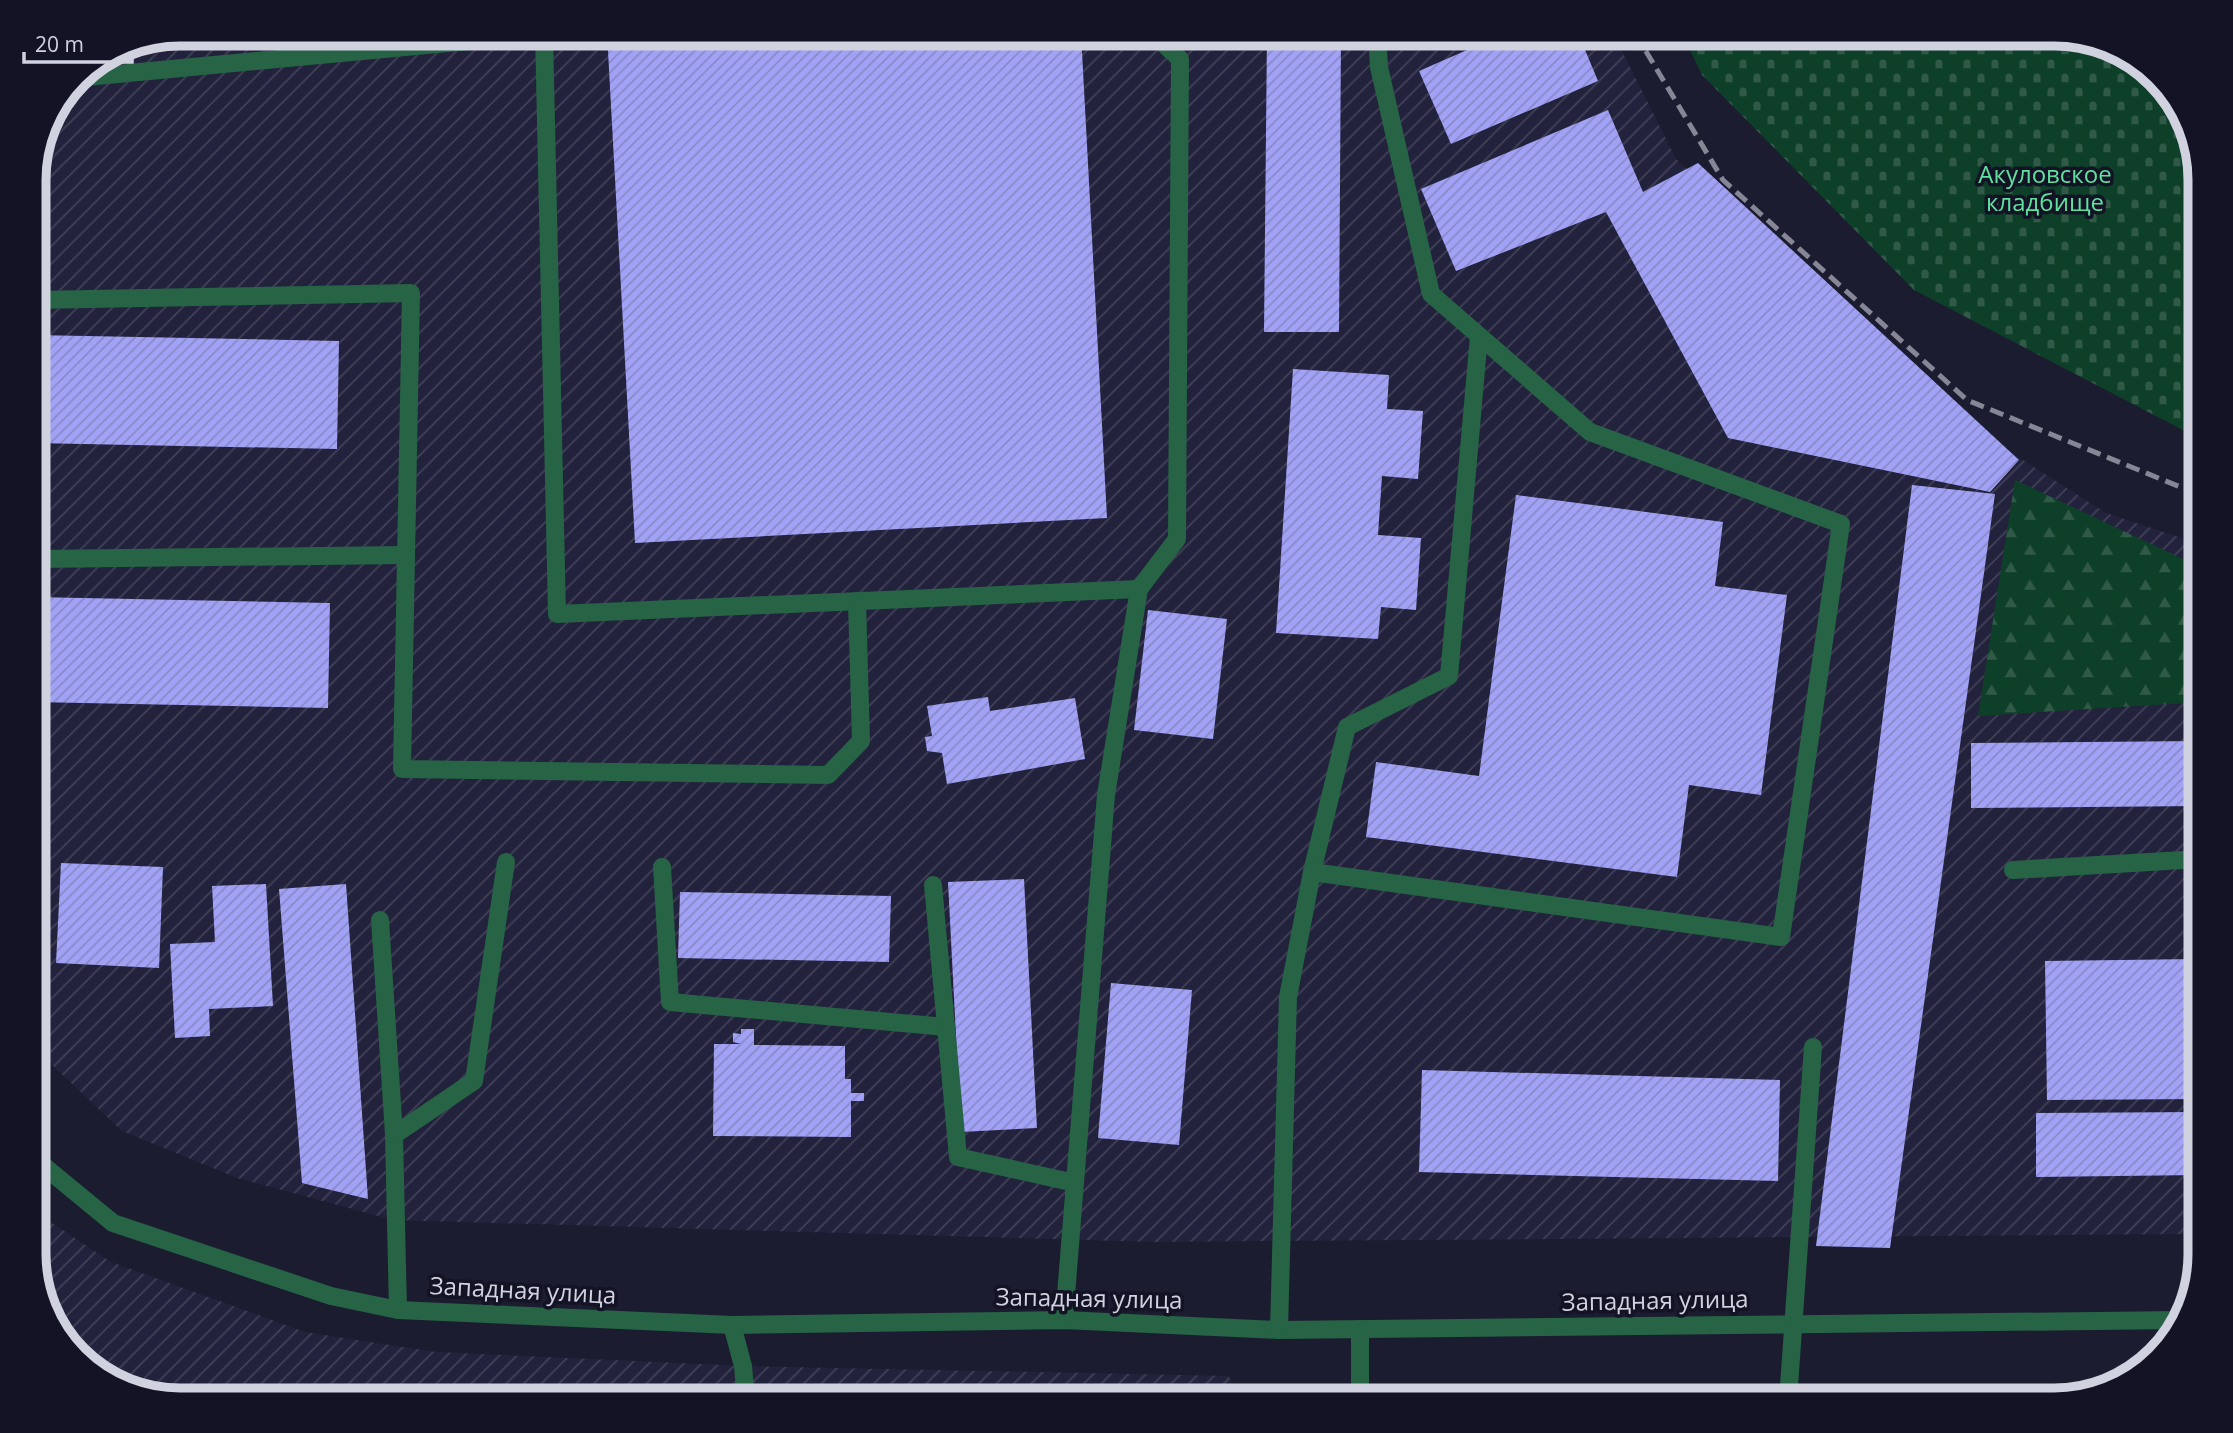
<svg xmlns="http://www.w3.org/2000/svg" width="2233" height="1433" viewBox="0 0 2233 1433" font-family="'Open Sans',sans-serif">
<defs>
<pattern id="industrial-furrows" width="10" height="10" patternUnits="userSpaceOnUse" patternTransform="scale(1.75)"><rect width="10" height="10" fill="#22223c"/><path d="M-1 1l2-2M0 10L10 0M9 11l2-2" fill="none" stroke="#414158"/></pattern>
<pattern id="forest-firs" width="22" height="20" patternUnits="userSpaceOnUse" patternTransform="scale(1.75)"><rect width="22" height="20" fill="#0e3f28"/><path d="M5 1l3.5 6h-7zM16 11l3.5 6h-7z" fill="#305a47"/></pattern>
<pattern id="cemetery-stones" width="16" height="16" patternUnits="userSpaceOnUse" patternTransform="scale(1.75)"><rect width="16" height="16" fill="#0e3f28"/><path d="M2 7V4a2 2 0 0 1 4 0v3zM10 15v-3a2 2 0 0 1 4 0v3z" fill="#305a47"/></pattern>
<pattern id="building-hatch" width="6" height="6" patternUnits="userSpaceOnUse" patternTransform="scale(1.75)"><rect width="6" height="6" fill="#a1a2f5"/><path d="M-1 1l2-2M0 6l6-6M5 7l2-2" fill="none" stroke="#8889c8"/></pattern>
</defs>
<rect width="100%" height="100%" fill="#1b1c2f"/>
<g fill="url(#industrial-furrows)">
<polygon points="180,33 1613,33 1676,159 1946,411 2106,513 2200,544 2200,1234 1155,1242 393,1220 237,1178 122,1131 34,1048 34,171 45,123 76,76 124,44"/>
<polygon points="34,1211 111,1262 305,1332 436,1352 743,1366 1229,1376 1236,1400 180,1400 99,1375 53,1327 34,1262"/>
</g>
<polygon fill="url(#forest-firs)" points="2015,480 2200,567 2200,702 1978,716"/>
<polygon fill="url(#cemetery-stones)" points="1682,33 2053,33 2134,58 2180,107 2200,179 2200,439 1914,290 1702,75"/>
<g fill="url(#building-hatch)">
<polygon points="607,33 1081,33 1107,518 635,543"/>
<polygon points="1267,33 1341,33 1339,332 1264,332"/>
<polygon points="1506,33 1578,33 1598,81 1451,144 1419,71"/>
<polygon points="1608,110 1643,192 1698,163 2019,460 1990,492 1728,438 1606,212 1456,271 1421,189"/>
<polygon points="34,335 339,341 337,449 34,443"/>
<polygon points="1293,369 1389,375 1387,409 1423,411 1418,479 1382,476 1378,535 1421,538 1416,610 1381,607 1378,639 1276,633"/>
<polygon points="1912,485 1995,494 1890,1248 1816,1246"/>
<polygon points="1516,495 1723,522 1715,586 1787,595 1761,795 1689,785 1677,877 1366,837 1376,762 1479,776"/>
<polygon points="34,597 330,603 328,708 34,702"/>
<polygon points="1148,610 1227,619 1213,739 1134,730"/>
<polygon points="988,697 990,711 1075,698 1085,759 947,784 942,753 927,751 925,737 932,736 927,706"/>
<polygon points="2200,741 2200,806 1971,808 1971,743"/>
<polygon points="61,863 163,867 159,968 56,963"/>
<polygon points="1024,879 1037,1128 961,1132 948,882"/>
<polygon points="266,884 273,1006 209,1009 210,1036 175,1038 170,944 215,942 212,886"/>
<polygon points="346,884 368,1199 302,1183 279,889"/>
<polygon points="680,892 891,896 889,962 678,958"/>
<polygon points="2195,909 2200,909 2200,1099 2047,1100 2045,961 2196,959"/>
<polygon points="1111,983 1192,990 1179,1145 1098,1138"/>
<polygon points="741,1029 754,1029 754,1045 845,1046 845,1079 851,1079 851,1093 864,1093 864,1101 851,1101 851,1137 713,1136 714,1044 741,1044 733,1042 733,1033 741,1034"/>
<polygon points="1422,1070 1780,1080 1778,1181 1419,1172"/>
<polygon points="2200,1112 2200,1175 2036,1177 2036,1113"/>
<rect x="946" y="1396" width="23" height="4"/>
</g>
<g fill="none" stroke-linecap="round" stroke-linejoin="round">
<g stroke="#276345" stroke-width="18">
<polyline points="544,33 557,614 1139,589"/>
<polyline points="75,78 544,34"/>
<polyline points="34,300 411,293 402,769 828,775 861,741 857,601"/>
<polyline points="34,559 406,555"/>
<polyline points="662,867 670,1002 946,1027"/>
<polyline points="2013,870 2200,859"/>
<polyline points="1312,872 1347,727 1449,676 1479,336"/>
<polyline points="933,885 958,1157 1075,1183"/>
<polyline points="380,920 394,1135 398,1310"/>
<polyline points="394,1135 474,1081 506,862"/>
<polyline points="34,1158 113,1223 331,1296 398,1310 732,1325 1064,1320 1279,1330 2180,1320"/>
<polyline points="1064,1320 1106,795 1139,589 1177,539 1180,59 1152,33"/>
<polyline points="732,1325 743,1366 746,1400"/>
<polyline points="1279,1330 1288,997 1312,872 1781,937 1841,524 1590,432 1431,294 1379,67 1377,33"/>
<polyline points="1360,1400 1360,1329"/>
<polyline points="1788,1400 1813,1047"/>
</g>
<polyline stroke="#868796" stroke-width="5" stroke-dasharray="14 7" stroke-linecap="butt" points="1635,33 1723,180 1967,400 2200,495"/>
</g>
<g text-anchor="middle" stroke-width="7" stroke-linejoin="round" paint-order="stroke">
<g font-size="24" fill="#5ee09e" stroke="#131325">
<text x="2045" y="183">Акуловское<tspan x="2045" dy="28">кладбище</tspan></text>
</g>
<g font-size="24" fill="#d1d2df" stroke="#131325">
<text transform="translate(523 1291) rotate(3)" y="8">Западная улица</text>
<text transform="translate(1089 1299) rotate(1)" y="8">Западная улица</text>
<text transform="translate(1655 1301) rotate(-1)" y="8">Западная улица</text>
</g>
</g>
<path d="M0 0H2233V1433H0ZM180 46H2054A134 134 0 0 1 2188 180V1254A134 134 0 0 1 2054 1388H180A134 134 0 0 1 46 1254V180A134 134 0 0 1 180 46Z" fill="#131325" fill-rule="evenodd"/>
<path fill="none" stroke="#d1d2df" stroke-width="9" d="M180 46H2054A134 134 0 0 1 2188 180V1254A134 134 0 0 1 2054 1388H180A134 134 0 0 1 46 1254V180A134 134 0 0 1 180 46Z"/>
<path d="M24 52v10h108v-10" fill="none" stroke="#d1d2df" stroke-width="3.5"/>
<text x="35" y="52" font-size="21" fill="#d1d2df" stroke="#131325" stroke-width="5" paint-order="stroke">20 m</text>
</svg>
